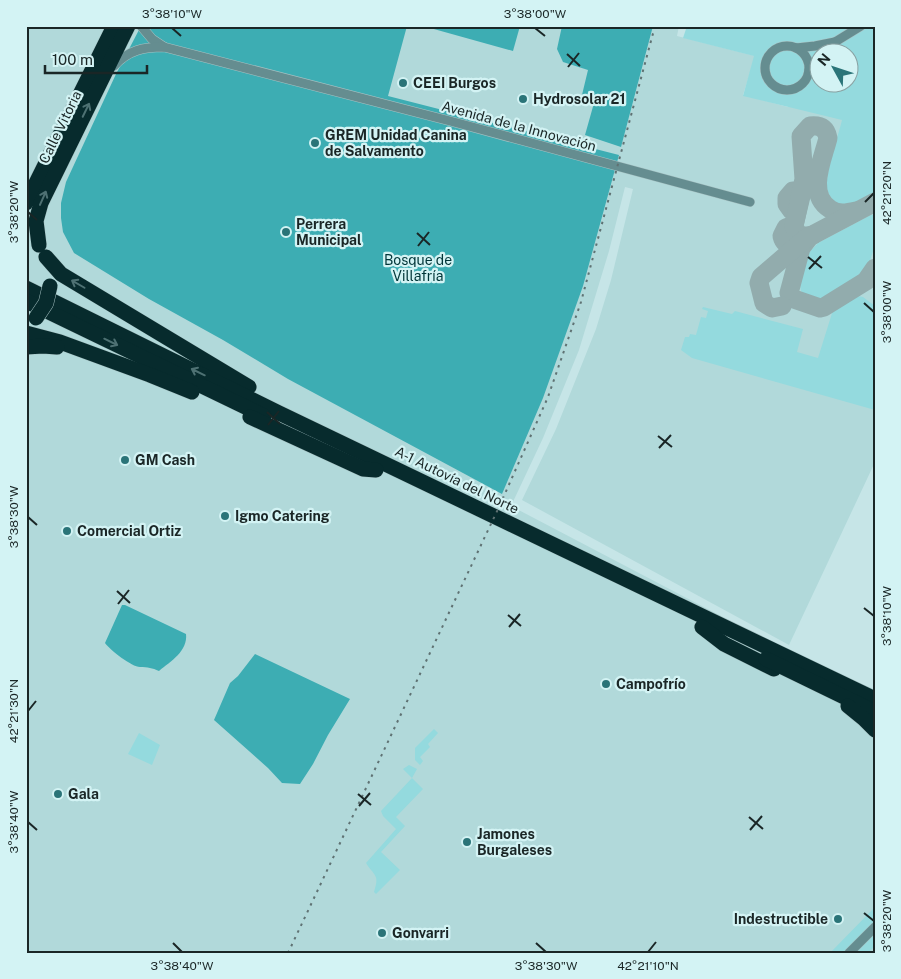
<svg xmlns="http://www.w3.org/2000/svg" width="901" height="979" viewBox="0 0 901 979" font-family="'Public Sans',sans-serif">
<rect width="100%" height="100%" fill="#c6e5e7"/>
<polygon fill="#b1d9da" points="26,26 679,26 677,36 755,56 743,95 788,107 875,76 875,462 789,645 522,500 556,429 596,329 611,280 633,189 625,187 609,251 579,350 543,438 511,506 782,648 875,690 875,953 26,953"/>
<g fill="#94dade" fill-rule="evenodd">
<path d="M687,26H875V192C867,197 856,205 846,206C838,206 829,198 827,189C825,174 838,137 842,120L743,96L754,56L683,38ZM818,52H848V82H818Z"/>
<polygon points="871,215 875,215 875,245 866,273 861,277 832,297 824,300 805,295 801,291 800,285 807,255 818,243"/>
<polygon points="858,296 863,297 875,306 875,410 692,358 681,350 685,337 689,337 690,334 696,335 701,317 706,318 708,311 702,309 703,307 732,314 735,311 803,329 797,352 818,358 833,310 844,302"/>
<polygon points="434,729 438,733 428,744 430,747 420,757 423,761 420,765 415,760 415,748"/>
<polygon points="139,733 160,745 152,765 128,754"/>
<path d="M409,765L417,769L412,778L423,789L396,817L405,826L381,852L400,870L376,894L374,892C380,874 374,876 366,863L396,829L383,816L381,811L412,778L403,769Z"/>
<polygon points="875,907 875,921 843,953 830,953"/>
<polygon points="875,932 875,946 868,953 855,953"/>
</g>
<g fill="#3dadb3">
<polygon points="141,26 407,26 388,96 619,155 583,286 543,398 502,494 288,379 223,340 149,299 74,253 63,232 61,218 61,203 66,182 116,74"/>
<polygon points="423,26 520,26 513,51"/>
<polygon points="562,26 653,26 621,147 585,135 594,103 581,99 588,70 563,62 557,49"/>
<path d="M122,605H125L186,634C188,651 171,661 159,671C152,668 148,667 140,667C132,667 110,650 105,643Z"/>
<polygon points="255,654 350,699 328,735 313,764 300,784 282,783 268,768 214,720 230,683 238,676"/>
</g>
<g fill="none" stroke-linecap="round" stroke-linejoin="round">
<g stroke="#92acad" stroke-width="19">
<path d="M792,211L787,204V198L793,191L802,192L794,225L786,228L782,236C785,249 796,244 805,239"/>
<path d="M813,235C803,237 797,236 794,226L804,179L801,136L810,126C820,125 826,128 828,138C823,159 806,194 830,209C838,215 847,213 856,211"/>
<polyline points="808,239 801,248 789,293 791,298 820,308 824,307 866,281 875,268"/>
<polyline points="782,306 772,308 764,303 759,283 761,277 805,239 875,202"/>
</g>
<g stroke="#a7c3c4" stroke-width="10">
<g id="street">
<polyline points="141,26 152,39 164,47"/>
<circle cx="787" cy="68" r="22"/>
<polyline points="796,48 815,46 835,42"/>
<polyline points="824,52 835,42 861,26"/>
<path d="M114,66C128,50 144,47 164,47L450,121L750,202"/>
<polyline points="809,70 818,59"/>
<polyline points="849,953 875,927"/>
</g>
</g>
<g stroke="#a7c3c4" stroke-width="16">
<g id="highway">
<polyline points="26,203 114,26"/>
<polyline points="39,245 36,221 41,203 128,26"/>
<polyline points="46,257 61,274 249,387"/>
<polyline points="26,288 279,413 875,699"/>
<polyline points="26,301 264,416"/>
<polyline points="26,333 60,342 150,375 192,392"/>
<polyline points="26,347 43,346 57,347"/>
<polyline points="250,417 363,469 376,470"/>
<polyline points="702,627 724,644 774,669"/>
<polyline points="766,659 875,712"/>
<polyline points="848,706 864,719 875,730"/>
</g>
</g>
<use href="#street" stroke="#658d90" stroke-width="9"/>
<use href="#highway" stroke="#072b2d" stroke-width="15"/>
<polyline stroke="#5f7273" stroke-width="2" stroke-dasharray="2.5 5" stroke-linecap="butt" points="288,953 499,507 548,397 581,302 655,26"/>
<g stroke="#a7c3c4" stroke-width="16" stroke-linecap="butt">
<polyline id="highway-bridge" points="36,318 46,303 50,286"/>
</g>
<use href="#highway-bridge" stroke="#072b2d" stroke-width="15"/>
</g>
<defs><path id="oneway-shaft" d="M-6 0H5M1.5-3L5.5 0L1.5 3" fill="none" stroke-width="1.6" stroke-linecap="round" stroke-linejoin="round" transform="scale(1.25)"/></defs>
<g stroke="#4e7173">
<use href="#oneway-shaft" transform="translate(86 110) rotate(-64)"/>
<use href="#oneway-shaft" transform="translate(43 198) rotate(-66)"/>
<use href="#oneway-shaft" transform="translate(78 284) rotate(-150)"/>
<use href="#oneway-shaft" transform="translate(111 342) rotate(26)"/>
<use href="#oneway-shaft" transform="translate(198 372) rotate(-154)"/>
</g>
<path fill="none" stroke="#1a2626" stroke-width="2" d="M172,28L181,36M535,28L545,36M567,54L580,66M568,67L579,53M865,202L874,193M28,212L37,220M417,233L430,245M418,246L429,232M808,257L822,268M809,269L821,256M864,303L874,312M267,412L280,424M268,425L279,411M658,436L672,447M659,448L671,435M28,517L37,525M117,591L130,603M118,604L129,590M864,608L874,616M508,615L521,626M509,627L520,614M28,711L36,701M358,794L371,805M359,806L370,793M749,817L763,829M28,822L37,830M750,830L762,816M864,913L874,921M173,943L182,952M536,943L546,952M648,952L656,942"/>
<g fill="#2a7478" stroke="#d3f3f4" stroke-width="2">
<circle cx="403" cy="83" r="5"/>
<circle cx="523" cy="99" r="5"/>
<circle cx="315" cy="143" r="5"/>
<circle cx="286" cy="232" r="5"/>
<circle cx="125" cy="460" r="5"/>
<circle cx="225" cy="516" r="5"/>
<circle cx="67" cy="531" r="5"/>
<circle cx="606" cy="684" r="5"/>
<circle cx="58" cy="794" r="5"/>
<circle cx="467" cy="842" r="5"/>
<circle cx="838" cy="919" r="5"/>
<circle cx="382" cy="933" r="5"/>
</g>
<g text-anchor="middle" stroke-width="4.5" stroke-linejoin="round" paint-order="stroke">
<g font-size="14" font-weight="bold" fill="#1a2626" stroke="#d3f3f4" text-anchor="start">
<text x="413" y="88">CEEI Burgos</text>
<text x="533" y="104">Hydrosolar 21</text>
<text x="325" y="140">GREM Unidad Canina<tspan x="325" dy="16">de Salvamento</tspan></text>
<text x="296" y="229">Perrera<tspan x="296" dy="16">Municipal</tspan></text>
<text x="135" y="465">GM Cash</text>
<text x="235" y="521">Igmo Catering</text>
<text x="77" y="536">Comercial Ortiz</text>
<text x="616" y="689">Campofrío</text>
<text x="68" y="799">Gala</text>
<text x="477" y="839">Jamones<tspan x="477" dy="16">Burgaleses</tspan></text>
<text x="828" y="924" text-anchor="end">Indestructible</text>
<text x="392" y="938">Gonvarri</text>
</g>
<g font-size="14" fill="#1a2626" stroke="#d3f3f4">
<text transform="translate(519 126) rotate(15)" y="5">Avenida de la Innovación</text>
<text transform="translate(60 127) rotate(-64)" y="5">Calle Vitoria</text>
<text transform="translate(457 480) rotate(26)" y="5">A-1 Autovía del Norte</text>
</g>
<g font-size="14" fill="#003538" stroke="#d3f3f4">
<text x="418" y="265">Bosque de<tspan x="418" dy="16">Villafría</tspan></text>
</g>
</g>
<rect width="901" height="979" fill="none" stroke="#d3f3f4" stroke-width="55"/>
<g transform="translate(834 68) rotate(310)"><circle r="24" fill="#d3f3f4" stroke="#89a1a2"/>
<path d="M0-4L9 19L0 12L-9 19Z" fill="#2a7478"/>
<text y="-8" font-size="14" font-weight="bold" text-anchor="middle" fill="#1a2626">N</text>
</g>
<path d="M45 65v8h102v-8" fill="none" stroke="#1a2626" stroke-width="2.5"/>
<text x="52" y="65" font-size="15" fill="#1a2626" stroke="#d3f3f4" stroke-width="4" paint-order="stroke">100 m</text>
<rect x="28" y="28" width="846" height="924" fill="none" stroke="#1a2626" stroke-width="2"/>
<g font-size="12" text-anchor="middle" fill="#1a2626">
<text x="172" y="18">3°38'10"W</text>
<text x="535" y="18">3°38'00"W</text>
<text transform="translate(887 193) rotate(-90)" y="4">42°21'20"N</text>
<text transform="translate(14 212) rotate(-90)" y="4">3°38'20"W</text>
<text transform="translate(887 312) rotate(-90)" y="4">3°38'00"W</text>
<text transform="translate(14 517) rotate(-90)" y="4">3°38'30"W</text>
<text transform="translate(887 616) rotate(-90)" y="4">3°38'10"W</text>
<text transform="translate(14 711) rotate(-90)" y="4">42°21'30"N</text>
<text transform="translate(14 822) rotate(-90)" y="4">3°38'40"W</text>
<text transform="translate(887 921) rotate(-90)" y="4">3°38'20"W</text>
<text x="182" y="970">3°38'40"W</text>
<text x="546" y="970">3°38'30"W</text>
<text x="648" y="970">42°21'10"N</text>
</g>
</svg>
